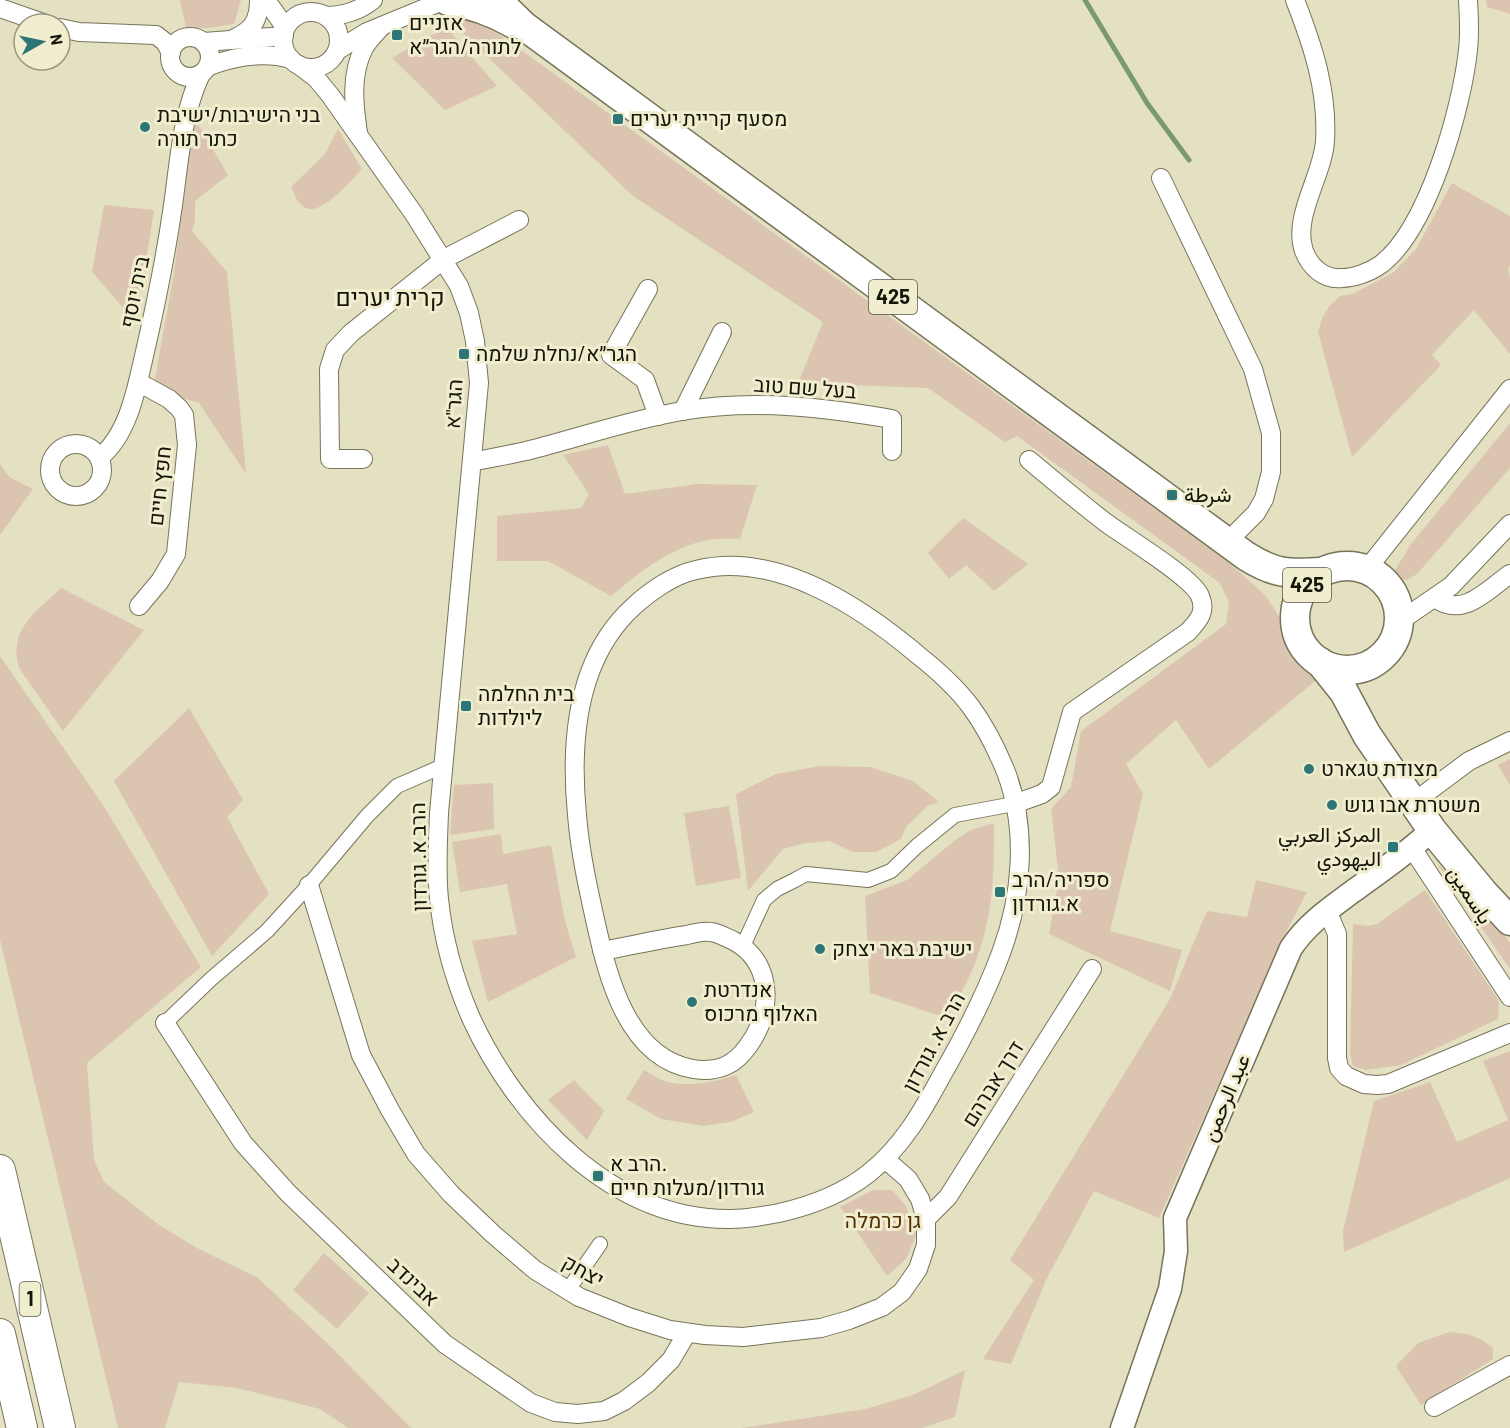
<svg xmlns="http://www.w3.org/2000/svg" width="1510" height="1428" viewBox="0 0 1510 1428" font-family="Barlow,Vazirmatn,Heebo,sans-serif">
<rect width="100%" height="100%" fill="#e4e0c2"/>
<g fill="#dcc5b0">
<polygon points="180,0 241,0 234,24 210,28 186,28"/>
<polygon points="1486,0 1510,0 1510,14 1487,7"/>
<polygon points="447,18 472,21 498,34 539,63 1227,561 1265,595 1320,677 1209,769 1176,720 1126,764 1143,794 1110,931 1182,950 1170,991 1049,934 1059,879 1051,809 1071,787 1081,731 1226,624 1229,603 1220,583 1017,436 1005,442 928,388 798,383 823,322 633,196"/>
<polygon points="446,27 497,86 445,110 392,58"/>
<polygon points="194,117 228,175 195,201 195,221 192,231 227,272 246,474 199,403 153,390 174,273"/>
<path d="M338,129L362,169C351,180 321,218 304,207C297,203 295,195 291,187L325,154Z"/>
<polygon points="1452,183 1510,216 1510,266 1508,269 1510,278 1510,354 1474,310 1432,355 1441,365 1352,457 1318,332 1323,316 1331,304 1340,296 1353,294 1394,272 1416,249"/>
<polygon points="104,205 154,210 144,274 133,319 92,272"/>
<polygon points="1510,423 1510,468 1417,574 1407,580 1398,579 1395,570 1411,544"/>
<path d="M608,445L625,494L697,484L757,485L740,539C728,539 714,538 703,541C667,550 639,573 611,596L548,561H497V516L581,508L589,494L563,455Z"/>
<polygon points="0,464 9,477 33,489 0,535"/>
<polygon points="963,518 1028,564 994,591 966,565 949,579 928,553"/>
<path d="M61,588L144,630L63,731L19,668C8,629 36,612 61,588Z"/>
<polygon points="0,656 103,805 201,967 87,1063 94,1160 104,1182 159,1225 197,1248 258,1278 327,1343 411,1428 348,1428 320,1409 237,1388 179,1382 165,1428 118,1428 0,940"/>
<polygon points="189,708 243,800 227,817 269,894 212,956 114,781"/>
<polygon points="1510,759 1510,785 1498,765"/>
<polygon points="820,766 870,767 913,781 939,802 927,806 906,827 901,839 876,852 853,852 829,841 806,843 783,849 748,891 736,794 776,774"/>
<polygon points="493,783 494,829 450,835 454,785"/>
<polygon points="729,806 741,878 696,886 684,813"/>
<path d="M994,823C995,902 989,950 947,1018L870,993L865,896L907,880L954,841L971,830Z"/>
<polygon points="501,834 503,854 551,845 565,921 576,957 488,1002 472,941 517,934 507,884 460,892 452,842"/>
<polygon points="1436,862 1510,942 1510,969"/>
<polygon points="1256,880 1307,892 1282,940 1159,1218 1094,1191 1047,1278 1011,1364 983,1359 1034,1280 1010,1260 1170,999 1207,911 1247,917"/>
<polygon points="1425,890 1499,1001 1498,1019 1401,1065 1365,1070 1353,1066 1350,1054 1353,924 1367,926 1377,924"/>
<polygon points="1510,1051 1510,1178 1344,1252 1343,1231 1374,1101 1430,1082 1457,1142 1508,1120 1483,1061"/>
<path d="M644,1070C650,1073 658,1079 665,1081C686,1088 715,1082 736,1075L754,1112L731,1122L703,1126L661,1119L626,1099Z"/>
<polygon points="574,1080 604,1111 587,1140 548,1100"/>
<polygon points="873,1190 892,1190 906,1206 916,1235 906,1259 887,1276 840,1207"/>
<polygon points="324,1253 369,1293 337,1329 293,1290"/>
<path d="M1449,1332C1467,1333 1479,1336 1493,1348V1359L1421,1405L1396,1366L1418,1343Z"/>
<polygon points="965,1370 955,1417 922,1428 742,1428 865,1409 913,1395"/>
</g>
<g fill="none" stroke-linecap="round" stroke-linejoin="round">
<polyline stroke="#7b9874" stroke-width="5" points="1085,0 1147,103 1189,160"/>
<g stroke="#777459" stroke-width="16">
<g id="pedestrian">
<polyline points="743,946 764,900 777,889 795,880 806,874 868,880 891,871 917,846 955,815 1014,804"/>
<polyline points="165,1023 211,979 267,931 309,885 367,816 397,786 443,766"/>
<polyline points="568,1290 600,1244"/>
</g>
</g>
<g stroke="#777459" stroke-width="20">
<g id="minor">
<polyline points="266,0 285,27"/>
<path d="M1295,0C1313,46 1328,91 1325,141C1323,175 1292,217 1304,251C1310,267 1324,280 1342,278C1354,278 1370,272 1380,265C1428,230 1462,107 1468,50C1470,33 1469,17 1468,0"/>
<polyline points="0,8 46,24"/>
<circle cx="311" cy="40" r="28"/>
<path d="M326,16C344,16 359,11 373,0"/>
<polyline points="60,28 79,32 156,35 165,42 171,53"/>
<circle cx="190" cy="57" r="20"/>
<path d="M233,39C252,31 259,21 259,0"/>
<polyline points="204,42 284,36"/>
<polyline points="338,50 367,32 440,2"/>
<path d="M299,65L316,78L330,95L414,214L459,286L469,313L475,341L479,383L439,813C438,842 436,871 439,899C443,939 455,981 471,1018C517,1118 612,1220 730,1219C747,1219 763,1216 779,1213C810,1206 844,1193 869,1173C902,1147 922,1112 942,1075C965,1035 985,996 1001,953C1022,896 1028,830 1006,772C997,750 985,726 971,707C956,687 937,670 918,655C861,607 775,550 696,570C673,575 649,592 633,607C576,659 570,743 577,815C580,852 588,888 596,924C608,978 628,1058 693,1069C704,1071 719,1070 729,1064C739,1059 748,1047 754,1037C773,1004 770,961 734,941C727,938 719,933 711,932C705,931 694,933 687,935C659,939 630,946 602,951"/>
<path d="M209,66C236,56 263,51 291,59"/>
<path d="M358,133C354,105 350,75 364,48C368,40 376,33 382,26"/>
<polyline points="1161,178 1253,369 1271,433 1271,472 1264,499 1256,513 1227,542"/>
<polyline points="648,289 611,355 645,380 658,416"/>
<polyline points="138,382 169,399 179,408 184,415 187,445 176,554 160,581 139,606"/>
<polyline points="683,411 722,332"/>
<circle cx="76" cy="470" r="26"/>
<path d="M99,458C128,435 136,391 144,356C155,308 165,260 172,212C179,166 181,116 201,74"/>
<polyline points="363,459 330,459 329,369 335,350 351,333 444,259 519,220"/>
<path d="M472,462C490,458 508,455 526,451C578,438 629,420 682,411C752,399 822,407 892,419V451"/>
<polyline points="1367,569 1510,389"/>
<path d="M1435,598C1463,619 1487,590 1510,574"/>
<polyline points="1400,621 1451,586 1510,524"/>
<polyline points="1414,802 1469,761 1510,741"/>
<path d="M1014,804L1042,794L1051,787L1072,712L1188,632C1198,621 1207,612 1200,596C1192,577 1125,537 1105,522C1079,502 1054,481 1029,460"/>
<polyline points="1412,848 1510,997"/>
<polyline points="309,885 361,1055 390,1110 416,1154 451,1194 494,1235 535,1270 579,1297 629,1317 670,1330 705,1335 743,1337 821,1328 849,1320 882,1307 902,1292 918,1269 926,1245 926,1219 920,1199 908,1179 885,1159"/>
<polyline points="1327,910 1337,934 1337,1058 1339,1068 1346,1076 1364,1084 1377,1085 1388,1084 1510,1033"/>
<polyline points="165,1023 243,1143 288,1193 445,1344 531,1403 555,1412 578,1414 604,1411 624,1401 648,1383 671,1360 687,1333"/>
<polyline points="926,1219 948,1197 1092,969"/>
<polyline points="1434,1407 1510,1365"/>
</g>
</g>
<g stroke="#777459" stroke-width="25">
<path id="tertiary" d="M1122,1428L1170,1289L1176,1251L1175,1218L1291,948C1307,924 1329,909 1352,892C1380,872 1407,853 1432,830"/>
</g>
<g stroke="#777459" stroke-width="31">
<g id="primary">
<path d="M497,0L524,26L1246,556C1275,574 1287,574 1321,572"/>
<path d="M448,1C472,4 493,12 514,24"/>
<circle cx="1347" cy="618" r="52"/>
<polyline points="1320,662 1344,692 1367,735 1432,830 1483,892 1510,921"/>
</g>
</g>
<g stroke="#777459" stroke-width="32">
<g id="trunk">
<polyline points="0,1170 60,1428"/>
<polyline points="0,1334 22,1428"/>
</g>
</g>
<use href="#pedestrian" stroke="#fff" stroke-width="14"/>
<use href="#minor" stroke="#fff" stroke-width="18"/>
<use href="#tertiary" stroke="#fff" stroke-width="22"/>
<use href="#primary" stroke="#fff" stroke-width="28"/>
<use href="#trunk" stroke="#fff" stroke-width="30"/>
</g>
<g fill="#2c7677" stroke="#f1edcf" stroke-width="2">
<rect x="391" y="29" width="12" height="12" rx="3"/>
<rect x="612" y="113" width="12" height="12" rx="3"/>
<circle cx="145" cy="127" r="6"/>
<rect x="458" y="348" width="12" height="12" rx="3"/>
<rect x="1166" y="489" width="12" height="12" rx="3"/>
<rect x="460" y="700" width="12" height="12" rx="3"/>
<circle cx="1309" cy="769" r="6"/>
<circle cx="1332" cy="805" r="6"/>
<rect x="1387" y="841" width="12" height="12" rx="3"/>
<rect x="994" y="886" width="12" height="12" rx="3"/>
<circle cx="820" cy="949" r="6"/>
<circle cx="692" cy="1002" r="6"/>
<rect x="592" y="1170" width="12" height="12" rx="3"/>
</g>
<g text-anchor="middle" stroke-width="6" stroke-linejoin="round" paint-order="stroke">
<g fill="#f1edcf" stroke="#585645" stroke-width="1.5">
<rect x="869" y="280" width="48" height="34" rx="4.5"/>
<rect x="1283" y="568" width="48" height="34" rx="4.5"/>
<rect x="19.5" y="1282" width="21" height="34" rx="4.5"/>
</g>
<g font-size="20" font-weight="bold" fill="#16150a">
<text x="893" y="304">425</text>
<text x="1307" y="592">425</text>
<text x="30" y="1306">1</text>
</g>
<g font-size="21" fill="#16150a" stroke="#f1edcf" text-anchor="start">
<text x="409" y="30">אזניים<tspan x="409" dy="24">לתורה/הגר״א</tspan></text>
<text x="157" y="122">בני הישיבות/ישיבת<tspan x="157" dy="24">כתר תורה</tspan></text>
<text x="630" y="126">מסעף קריית יערים</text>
<text x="476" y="361">הגר״א/נחלת שלמה</text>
<text x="1184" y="502">شرطة</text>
<text x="478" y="701">בית החלמה<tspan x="478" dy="24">ליולדות</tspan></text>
<text x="1321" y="776">מצודת טגארט</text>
<text x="1344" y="812">משטרת אבו גוש</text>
<text x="1381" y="842" text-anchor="end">المركز العربي<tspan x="1381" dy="24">اليهودي</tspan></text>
<text x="1012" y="887">ספריה/הרב<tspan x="1012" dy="24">א.גורדון</tspan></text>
<text x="832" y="956">ישיבת באר יצחק</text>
<text x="704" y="997">אנדרטת<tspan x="704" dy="24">האלוף מרכוס</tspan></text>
<text x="610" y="1171">הרב א.<tspan x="610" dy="24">גורדון/מעלות חיים</tspan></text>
</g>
<g font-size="21" fill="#16150a" stroke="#f1edcf">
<text transform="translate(135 292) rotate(-78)" y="7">בית יוסף</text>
<text transform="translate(805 388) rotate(4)" y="7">בעל שם טוב</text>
<text transform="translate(454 404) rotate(-87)" y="7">הגר"א</text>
<text transform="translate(160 486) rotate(-84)" y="7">חפץ חיים</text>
<text transform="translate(419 857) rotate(-91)" y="7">הרב א. גורדון</text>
<text transform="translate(1470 895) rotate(57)" y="7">ياسمين</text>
<text transform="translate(934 1042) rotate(-62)" y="7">הרב א. גורדון</text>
<text transform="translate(993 1084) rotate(-58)" y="7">דרך אברהם</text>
<text transform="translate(1226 1098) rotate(-67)" y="7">عبد الرحمن</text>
<text transform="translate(583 1271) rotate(29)" y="7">יצחק</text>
<text transform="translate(413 1282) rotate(43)" y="7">אבינדב</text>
</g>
<g font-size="21" fill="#532f04" stroke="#f1edcf">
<text x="883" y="1228">גן כרמלה</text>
</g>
<g font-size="24" fill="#16150a" stroke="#f1edcf">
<text x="390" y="306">קרית יערים</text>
</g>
</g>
<g transform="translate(42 42) rotate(81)"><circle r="28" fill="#f1edcf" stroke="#999780" stroke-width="1.5"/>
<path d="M0-4.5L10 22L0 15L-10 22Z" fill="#2c7677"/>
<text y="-9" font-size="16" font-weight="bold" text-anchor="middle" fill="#16150a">N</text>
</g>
</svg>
